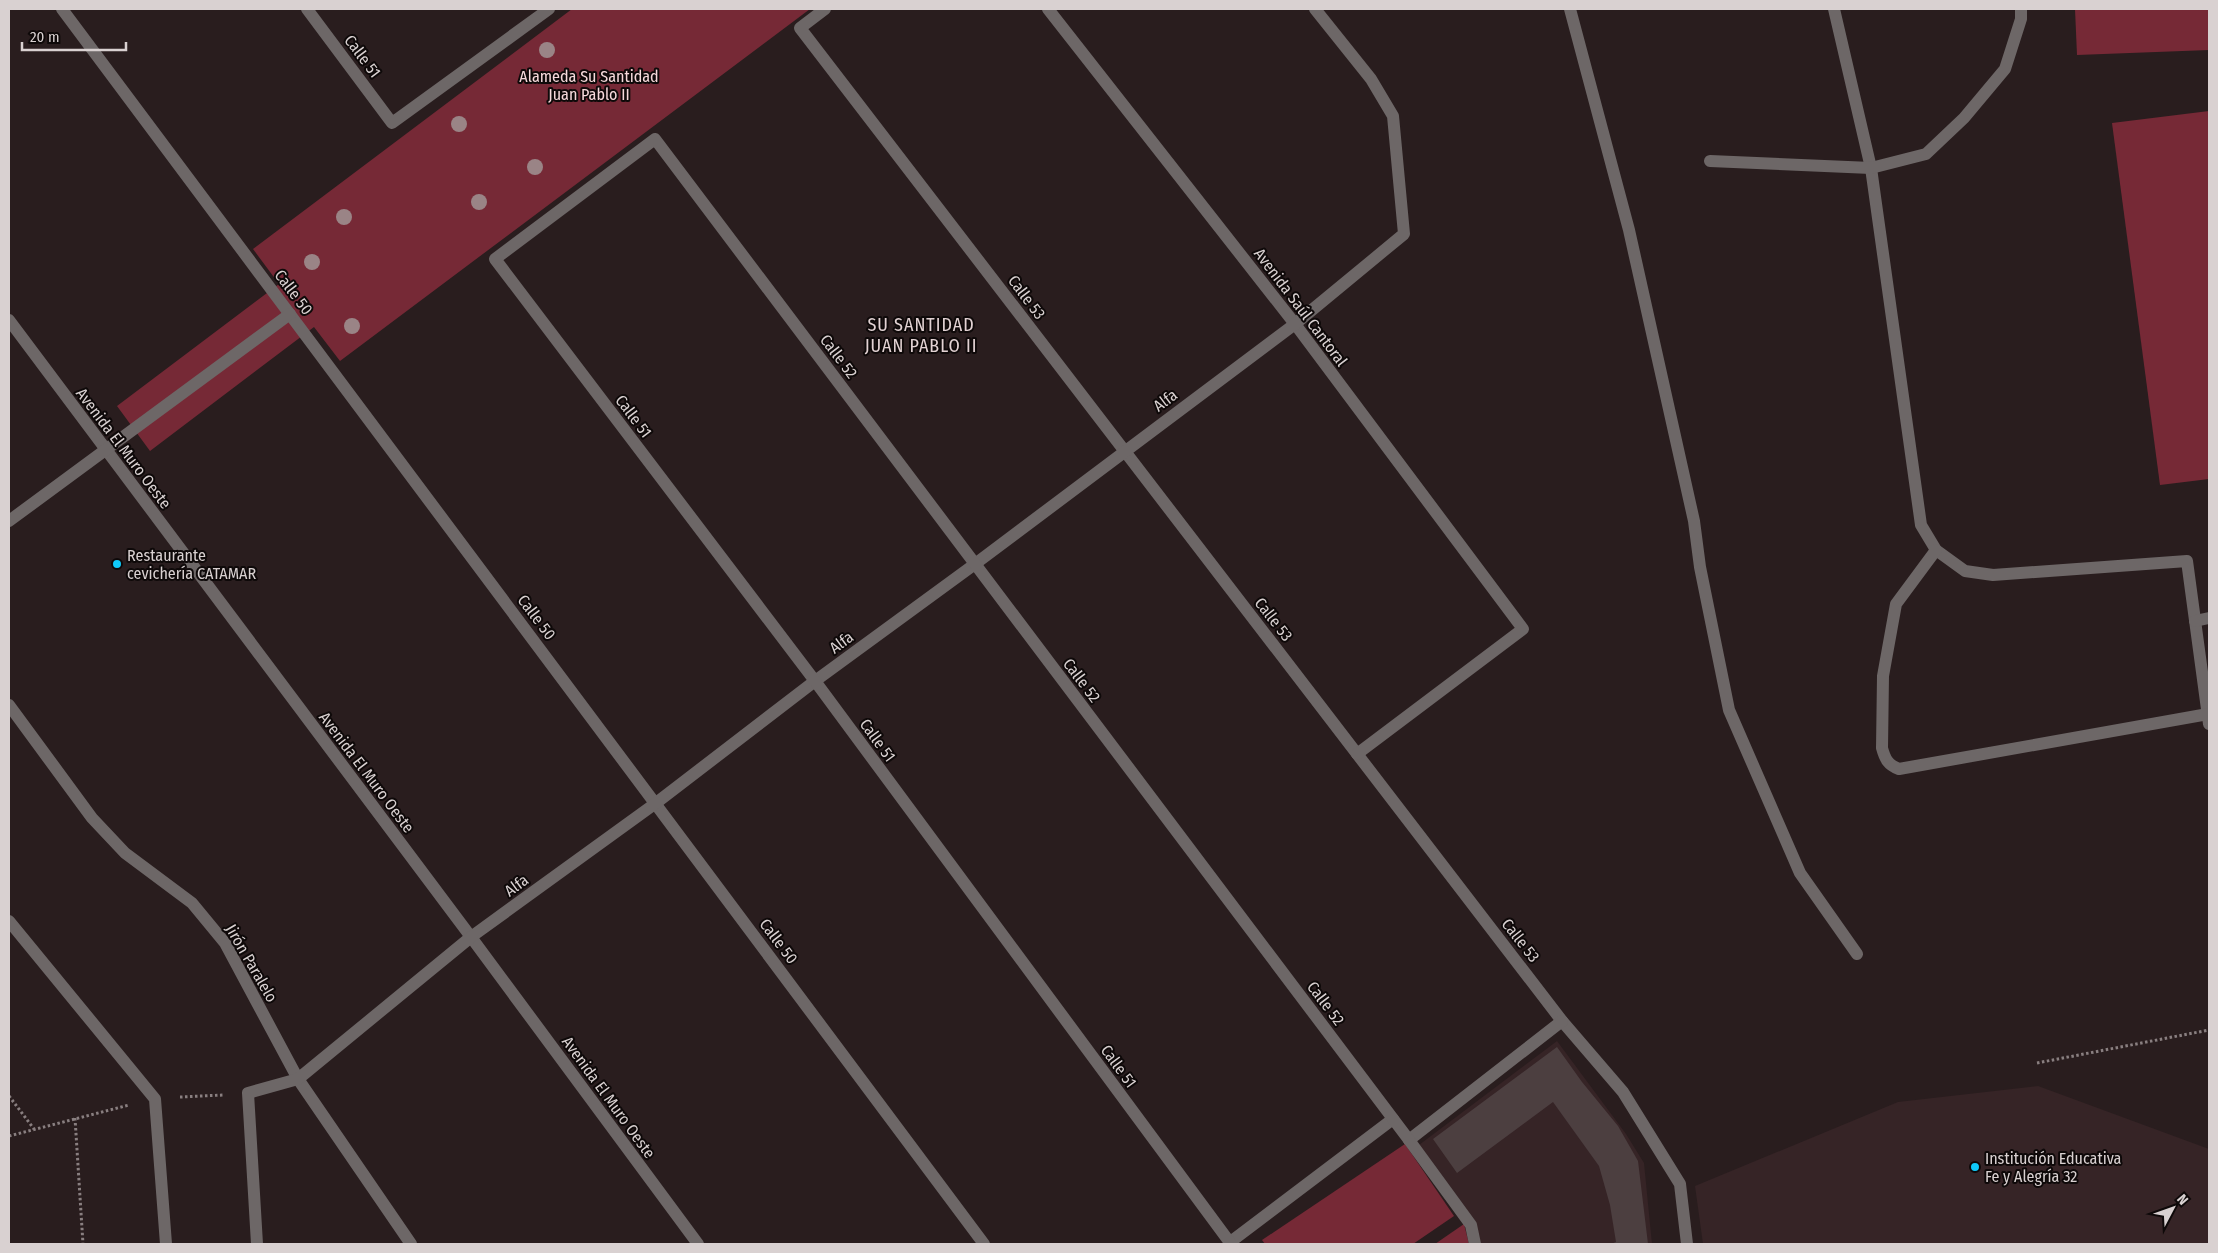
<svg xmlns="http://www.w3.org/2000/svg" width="2218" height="1253" viewBox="0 0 2218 1253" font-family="'Fira Sans Condensed',sans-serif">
<rect width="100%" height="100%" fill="#291d1e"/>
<g fill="#362426">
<polygon points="1557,1041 1626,1134 1644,1163 1652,1244 1481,1244 1475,1221 1419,1145"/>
<polygon points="2038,1086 2209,1149 2209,1244 1703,1244 1695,1186 1898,1102"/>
</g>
<g fill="#762936">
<polygon points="572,9 810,9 340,361 314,327 150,451 117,406 279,284 253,249"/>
<polygon points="2075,9 2209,9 2209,50 2077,55"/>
<polygon points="2209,111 2209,479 2160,485 2112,123"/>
<polygon points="1405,1144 1454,1216 1413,1244 1265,1244 1262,1240"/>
<polygon points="1464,1224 1469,1244 1435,1244"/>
</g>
<polygon fill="#4c3f40" points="1557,1047 1582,1082 1618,1126 1638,1161 1648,1244 1611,1244 1616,1242 1610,1205 1599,1166 1553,1102 1457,1173 1433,1139"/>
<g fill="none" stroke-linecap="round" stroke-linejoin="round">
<g stroke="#897f80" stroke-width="3" stroke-dasharray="2.5 2.5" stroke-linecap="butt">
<polyline points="2037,1063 2209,1030"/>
<polyline points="9,1096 34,1129"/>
<polyline points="180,1097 223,1095"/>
<polyline points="75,1118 83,1244"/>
<polyline points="9,1136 129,1105"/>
</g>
<g stroke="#6d6767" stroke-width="12">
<polyline points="62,9 984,1244"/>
<polyline points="307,9 392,123 549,9"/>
<polyline points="825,9 800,28 1562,1021 1623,1092 1680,1184 1687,1244"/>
<polyline points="1048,9 1295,324 1523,629 1357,754"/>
<polyline points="1570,9 1629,230 1694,521 1700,567 1729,710 1800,873 1857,954"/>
<polyline points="1834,9 1871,168 1921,525 1936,550 1965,571 1993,575 2187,561 2209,724"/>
<polyline points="1710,161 1871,168 1926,154 1964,118 2005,69 2021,19 2021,9"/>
<polyline points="9,320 471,937 698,1244"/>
<polyline points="9,521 290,314"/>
<path d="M1936,550L1896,604L1883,676L1882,748C1885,759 1888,765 1899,769L2208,714"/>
<polyline points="2195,621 2209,618"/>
<polyline points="9,705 92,818 125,853 192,903 225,943 298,1079 411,1244"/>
<polyline points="9,921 155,1099 166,1244"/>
<polyline points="1409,1140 1562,1021"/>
<polyline points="1229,1243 1393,1119"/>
<polyline points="257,1244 248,1093 298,1079 471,937 656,803 815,681 975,564 1295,324 1404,234 1393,116 1371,79 1315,9"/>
<polyline points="1231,1244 815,681 495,259 655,139 1409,1140 1471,1225 1475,1244"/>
</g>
</g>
<g fill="#9a8486">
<circle cx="547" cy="50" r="8"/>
<circle cx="459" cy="124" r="8"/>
<circle cx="535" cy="167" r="8"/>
<circle cx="479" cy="202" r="8"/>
<circle cx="344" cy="217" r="8"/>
<circle cx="312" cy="262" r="8"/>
<circle cx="352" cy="326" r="8"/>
</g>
<g fill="#0fcafa" stroke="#0e0909" stroke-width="2">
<circle cx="117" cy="564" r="5"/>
<circle cx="1975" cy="1167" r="5"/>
</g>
<g text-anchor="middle" stroke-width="4" stroke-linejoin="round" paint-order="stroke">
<g font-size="16" fill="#d9d1d1" stroke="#0e0909">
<text transform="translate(363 56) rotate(53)" y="6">Calle 51</text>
<text transform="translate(294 292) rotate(53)" y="6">Calle 50</text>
<text transform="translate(1027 297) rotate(53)" y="6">Calle 53</text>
<text transform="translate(1301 307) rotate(53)" y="6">Avenida Saúl Cantoral</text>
<text transform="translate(839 356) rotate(53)" y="6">Calle 52</text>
<text transform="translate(1165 400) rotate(-37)" y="6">Alfa</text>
<text transform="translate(634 416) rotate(53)" y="6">Calle 51</text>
<text transform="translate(124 448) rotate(53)" y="6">Avenida El Muro Oeste</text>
<text transform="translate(537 617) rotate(53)" y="6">Calle 50</text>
<text transform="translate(1274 619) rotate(52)" y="6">Calle 53</text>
<text transform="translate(841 642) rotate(-36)" y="6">Alfa</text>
<text transform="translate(1082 680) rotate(53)" y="6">Calle 52</text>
<text transform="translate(878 740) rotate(54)" y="6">Calle 51</text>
<text transform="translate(367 772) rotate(53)" y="6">Avenida El Muro Oeste</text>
<text transform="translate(516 885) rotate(-36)" y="6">Alfa</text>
<text transform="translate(1521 940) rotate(52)" y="6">Calle 53</text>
<text transform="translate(779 941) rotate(53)" y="6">Calle 50</text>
<text transform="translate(252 963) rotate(60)" y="6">Jirón Paralelo</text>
<text transform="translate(1326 1003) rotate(53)" y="6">Calle 52</text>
<text transform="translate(1119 1066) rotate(54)" y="6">Calle 51</text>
<text transform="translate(609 1097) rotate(54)" y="6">Avenida El Muro Oeste</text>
</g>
<g font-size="16" fill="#f6d9db" stroke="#0e0909">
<text x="589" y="82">Alameda Su Santidad<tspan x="589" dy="18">Juan Pablo II</tspan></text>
</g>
<g font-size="16" fill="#d9d1d1" stroke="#0e0909" text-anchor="start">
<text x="127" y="561">Restaurante<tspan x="127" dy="18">cevichería CATAMAR</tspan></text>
<text x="1985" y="1164">Institución Educativa<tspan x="1985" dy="18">Fe y Alegría 32</tspan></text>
</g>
<g font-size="18" letter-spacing="1" fill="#e3d3d4" stroke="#0e0909">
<text x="921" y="331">SU SANTIDAD<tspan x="921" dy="21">JUAN PABLO II</tspan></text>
</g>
</g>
<rect width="2218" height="1253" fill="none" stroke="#d9d1d1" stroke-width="20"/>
<g transform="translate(2173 1208) rotate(49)" stroke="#0e0909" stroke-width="4" paint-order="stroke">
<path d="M0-4L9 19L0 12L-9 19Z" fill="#d9d1d1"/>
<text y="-8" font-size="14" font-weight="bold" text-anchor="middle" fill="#d9d1d1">N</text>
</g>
<path d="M22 42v8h104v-8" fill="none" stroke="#d9d1d1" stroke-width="2.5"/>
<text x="30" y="42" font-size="15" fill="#d9d1d1" stroke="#0e0909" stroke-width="4" paint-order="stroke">20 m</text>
</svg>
